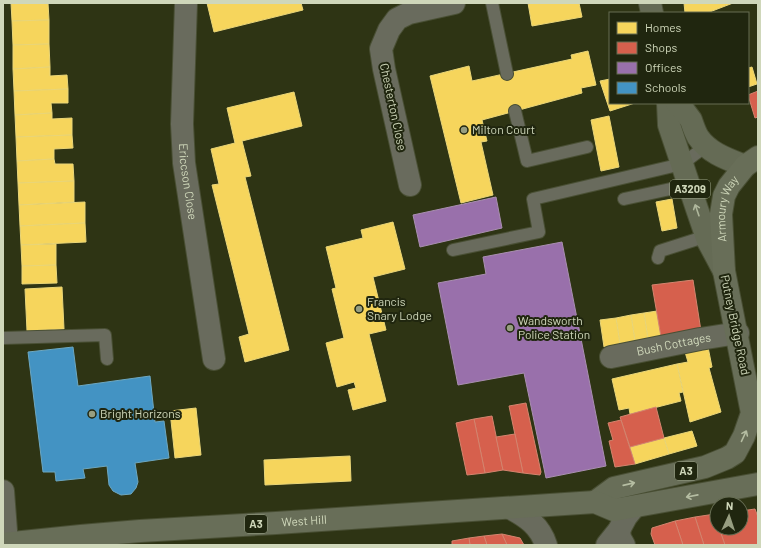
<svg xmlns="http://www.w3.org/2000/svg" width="761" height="548" viewBox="0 0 761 548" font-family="Barlow,sans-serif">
<rect width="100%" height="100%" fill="#2e3414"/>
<g fill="#f6d55c" stroke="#ead678">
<polygon points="11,3 48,3 49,20 12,21"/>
<polygon points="207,3 301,3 303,10 214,32"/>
<polygon points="528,3 579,3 582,17 532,26"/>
<polygon points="684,3 733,3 707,13 685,13"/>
<polygon points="49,20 49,44 13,45 12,21"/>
<polygon points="49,44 50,67 13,69 13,45"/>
<polygon points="588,51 596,85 581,88 582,93 482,120 487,141 481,142 493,195 461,203 430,76 469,66 472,81 572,59 571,55"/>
<polygon points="50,67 50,76 67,75 68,89 14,91 13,69"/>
<polygon points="752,67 757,84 748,87 748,68"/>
<polygon points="610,79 610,103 635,103 610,111 600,81"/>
<polygon points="68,89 68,103 51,103 52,113 15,115 14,91"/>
<polygon points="294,92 302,126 242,141 251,176 245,177 289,350 245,362 239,337 249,334 212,185 219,184 211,149 235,143 227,108"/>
<polygon points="52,113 52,119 72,118 72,135 16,137 15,115"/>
<polygon points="609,116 619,167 601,171 591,120"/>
<polygon points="72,135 73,148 54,149 54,159 17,161 16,137"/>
<polygon points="54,159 55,164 73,164 74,181 18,183 17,161"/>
<polygon points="74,181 74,202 19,205 18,183"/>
<polygon points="672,199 677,228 662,231 656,202"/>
<polygon points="85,202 85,223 20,226 19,205"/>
<polygon points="393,222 405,269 373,277 386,330 369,334 386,401 353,410 348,390 356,388 354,382 337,387 326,343 344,338 332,289 336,288 326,247 363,238 361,230"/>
<polygon points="85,223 86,242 21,245 20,226"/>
<polygon points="56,244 56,265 22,266 21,245"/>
<polygon points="56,265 57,283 22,284 22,266"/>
<polygon points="62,287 64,329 27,331 25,289"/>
<polygon points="657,311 661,337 648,339 644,313"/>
<polygon points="644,313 648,339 635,341 631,315"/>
<polygon points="631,315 635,341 620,344 616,318"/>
<polygon points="616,318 620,344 604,347 600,320"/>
<polygon points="708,347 712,367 709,368 721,412 690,422 677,364 688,362 685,352"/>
<polygon points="677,364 683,392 679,393 681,401 630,414 629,408 619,410 612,379"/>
<polygon points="196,408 201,455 175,458 170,411"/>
<polygon points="692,431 697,446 669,454 664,438"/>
<polygon points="664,438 669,454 635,464 630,447"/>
<polygon points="350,456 351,481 265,485 264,460"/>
</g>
<g fill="#d6604d" stroke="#d4846e">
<polygon points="758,91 758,117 755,118 748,95"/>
<polygon points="693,280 701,331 661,337 652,285"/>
<polygon points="526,403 541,472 540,475 523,473 509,406"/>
<polygon points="656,407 664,438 630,447 620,417"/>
<polygon points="492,416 503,470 485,473 474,419"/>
<polygon points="474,419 485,473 467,475 456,423"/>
<polygon points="621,420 635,464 615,467 609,441 613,440 608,423"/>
<polygon points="515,434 523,473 503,470 496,437"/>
<polygon points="755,509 758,517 758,545 725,545 719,528 741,528 741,511"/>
<polygon points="715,514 717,520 717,528 719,528 725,545 704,545 695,517"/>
<polygon points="695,517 704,545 683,545 675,521"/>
<polygon points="675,521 683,545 655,545 651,534 652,528"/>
<polygon points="502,534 520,538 524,545 507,545"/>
<polygon points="502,534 507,545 487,545 484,536"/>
<polygon points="484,536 487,545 470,545 469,538"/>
<polygon points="469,538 470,545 452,545 452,541"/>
</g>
<g fill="#9970ab" stroke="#a98fb0">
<polygon points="496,197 502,228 420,247 413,215"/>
<polygon points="562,242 606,466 546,478 524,373 458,385 438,283 486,274 483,257"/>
</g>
<polygon fill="#4393c3" stroke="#6da7c0" points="73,347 78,386 150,376 155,422 164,421 169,458 135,463 138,482 136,488 131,494 121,495 113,491 109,485 107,466 83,469 85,478 56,481 55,472 43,472 28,352"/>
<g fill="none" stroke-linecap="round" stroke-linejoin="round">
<g stroke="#494f34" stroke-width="14">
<g id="service">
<polyline points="492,3 507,74"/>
<polyline points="515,111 527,161 587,147"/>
<polyline points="624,199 689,185"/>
<polyline points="453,250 539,232 533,199 682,164 706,146"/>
<polyline points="658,258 660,251 707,236"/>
<polyline points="3,338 105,335 107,359"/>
</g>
</g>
<g stroke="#494f34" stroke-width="24">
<g id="minor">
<path id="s1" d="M186,3L182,124L184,163L214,359"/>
<polyline points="410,185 384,69 381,49 389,30 397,19 409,13 454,3"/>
<path id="s2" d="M611,357L700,339L738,333"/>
<polyline points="3,491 7,544"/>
<polyline points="619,530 620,538 624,545"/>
</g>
</g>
<g stroke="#494f34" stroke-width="24">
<g id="tertiary">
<path d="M510,508C527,517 540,526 546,545"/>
<polyline points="607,545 619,530 626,517 634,507"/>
</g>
</g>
<g stroke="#494f34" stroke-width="24">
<g id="primary">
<polyline points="650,3 652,13"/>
<polyline points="668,103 669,125 697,209 708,241 724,271"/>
<path d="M677,103C682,108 687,114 691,120C693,126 695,132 698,137C709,153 727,159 745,166"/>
</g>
</g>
<g stroke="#494f34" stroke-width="24">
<g id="trunk">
<path id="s3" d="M595,502L614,488L705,467L727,458L735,453L744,436L752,413L724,271L721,214L724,196L729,186L745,166L758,157"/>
<path id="s4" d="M3,544L81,536L140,531L276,523L595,502L614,510L758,484"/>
</g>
</g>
<use href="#service" stroke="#696b5d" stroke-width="12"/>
<use href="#minor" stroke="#696b5d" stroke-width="22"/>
<use href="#tertiary" stroke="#696b5d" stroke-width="22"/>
<use href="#primary" stroke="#656b55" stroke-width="22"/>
<use href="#trunk" stroke="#686e58" stroke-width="22"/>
</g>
<defs><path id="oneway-shaft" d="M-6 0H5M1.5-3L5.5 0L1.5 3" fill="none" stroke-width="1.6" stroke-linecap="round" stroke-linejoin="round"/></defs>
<use stroke="#afb79c" href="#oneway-shaft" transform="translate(697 210) rotate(-109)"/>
<g stroke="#b5bda2">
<use href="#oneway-shaft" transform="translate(744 436) rotate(-65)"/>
<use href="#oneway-shaft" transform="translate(629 484) rotate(-13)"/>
<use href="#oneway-shaft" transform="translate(692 496) rotate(169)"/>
</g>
<g fill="#979e80" stroke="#20260f" stroke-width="1.5">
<circle cx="464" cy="130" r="4"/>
<circle cx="359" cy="309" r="4"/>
<circle cx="510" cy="328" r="4"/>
<circle cx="92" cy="414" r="4"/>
</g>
<g text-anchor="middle" stroke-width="4" stroke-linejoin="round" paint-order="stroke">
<g fill="#20260f" stroke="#9aa287" stroke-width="1">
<rect x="670" y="180" width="40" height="18" rx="3"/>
<rect x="675" y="462" width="22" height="18" rx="3"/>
<rect x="245" y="515" width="22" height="18" rx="3"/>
</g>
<g font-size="11" font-weight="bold" fill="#cfd7ba">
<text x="690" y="193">A3209</text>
<text x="686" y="475">A3</text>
<text x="256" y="528">A3</text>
</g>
<g font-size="12" fill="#cfd7ba" stroke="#20260f">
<text transform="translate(393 107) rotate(78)" y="4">Chesterton Close</text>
<text dy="4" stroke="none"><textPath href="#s1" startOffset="179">Ericcson Close</textPath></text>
<text dy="4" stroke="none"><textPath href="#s3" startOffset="402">Armoury Way</textPath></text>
<text transform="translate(735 325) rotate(78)" y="4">Putney Bridge Road</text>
<text dy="4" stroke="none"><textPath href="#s2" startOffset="64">Bush Cottages</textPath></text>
<text dy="4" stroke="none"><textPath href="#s4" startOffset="302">West Hill</textPath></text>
</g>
<g font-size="12" fill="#cfd7ba" stroke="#20260f" text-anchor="start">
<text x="472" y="134">Milton Court</text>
<text x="367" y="306">Francis<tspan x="367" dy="14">Snary Lodge</tspan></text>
<text x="518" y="325">Wandsworth<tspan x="518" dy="14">Police Station</tspan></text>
<text x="100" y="418">Bright Horizons</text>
</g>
</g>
<rect width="761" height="548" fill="none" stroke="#cfd7ba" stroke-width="8"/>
<rect x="609" y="12" width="140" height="92" fill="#20260f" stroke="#666d53"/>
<rect x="617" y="22" width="20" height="12" fill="#f6d55c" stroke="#666d53"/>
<text x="645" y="32" font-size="12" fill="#cfd7ba">Homes</text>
<rect x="617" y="42" width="20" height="12" fill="#d6604d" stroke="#666d53"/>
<text x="645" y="52" font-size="12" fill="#cfd7ba">Shops</text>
<rect x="617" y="62" width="20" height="12" fill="#9970ab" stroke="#666d53"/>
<text x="645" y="72" font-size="12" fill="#cfd7ba">Offices</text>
<rect x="617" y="82" width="20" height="12" fill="#4393c3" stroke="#666d53"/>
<text x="645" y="92" font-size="12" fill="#cfd7ba">Schools</text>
<g transform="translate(729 516) rotate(3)"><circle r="19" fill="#20260f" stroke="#666d53"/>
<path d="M0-3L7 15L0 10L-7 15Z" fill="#979e80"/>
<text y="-6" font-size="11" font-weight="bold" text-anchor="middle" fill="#cfd7ba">N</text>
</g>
</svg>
